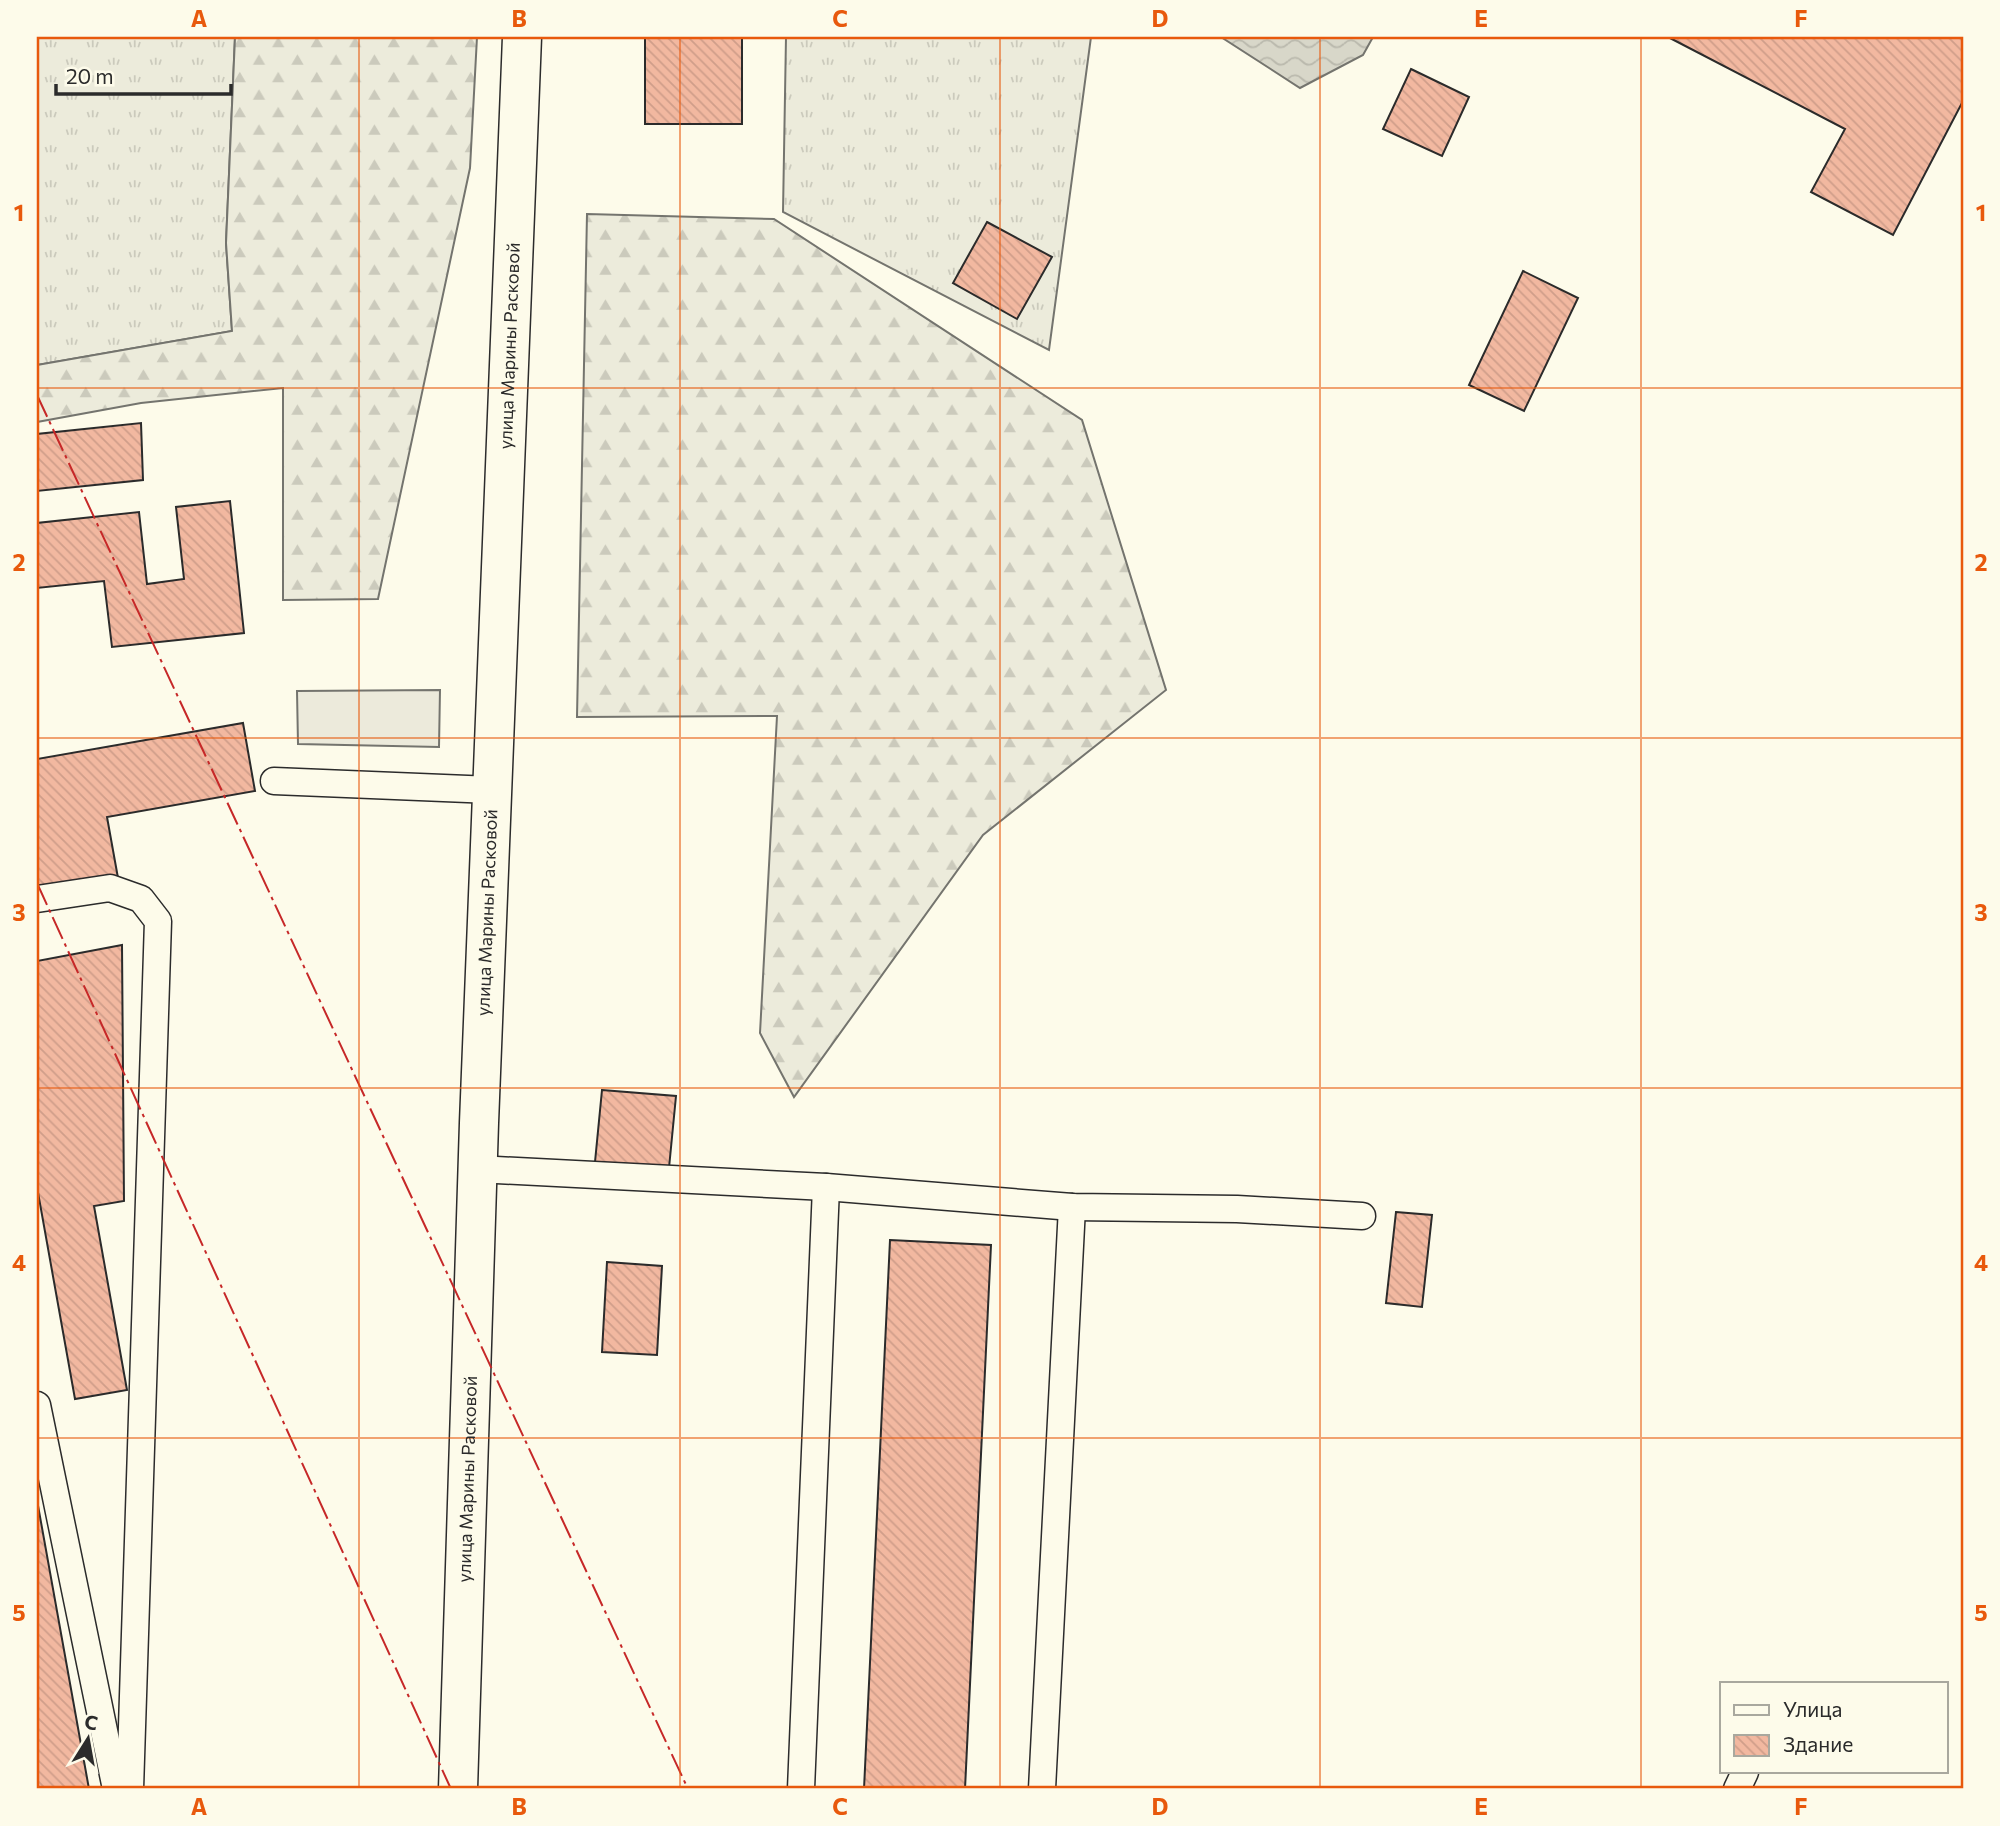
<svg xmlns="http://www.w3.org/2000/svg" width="2000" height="1826" viewBox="0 0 2000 1826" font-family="Commissioner,sans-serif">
<defs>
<pattern id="grass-tufts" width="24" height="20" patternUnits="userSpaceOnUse" patternTransform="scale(1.75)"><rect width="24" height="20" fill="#ecebdb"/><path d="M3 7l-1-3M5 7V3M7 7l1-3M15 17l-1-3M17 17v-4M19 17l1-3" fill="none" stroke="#cbcabc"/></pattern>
<pattern id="forest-firs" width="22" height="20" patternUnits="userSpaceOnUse" patternTransform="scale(1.75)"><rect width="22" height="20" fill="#ecebdb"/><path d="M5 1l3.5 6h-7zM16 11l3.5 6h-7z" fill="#cbcabc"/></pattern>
<pattern id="water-waves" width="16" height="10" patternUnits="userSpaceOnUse" patternTransform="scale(1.75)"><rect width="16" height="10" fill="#d8d7c9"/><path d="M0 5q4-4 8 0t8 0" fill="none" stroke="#bab9ad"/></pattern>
<pattern id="building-back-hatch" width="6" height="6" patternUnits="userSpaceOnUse" patternTransform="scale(1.75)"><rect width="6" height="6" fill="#f2b8a0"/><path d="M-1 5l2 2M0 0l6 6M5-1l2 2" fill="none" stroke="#d09e8a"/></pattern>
</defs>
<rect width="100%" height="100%" fill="#fdfbea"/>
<g fill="url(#grass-tufts)" stroke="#74746e" stroke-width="2">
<polygon points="37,37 235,37 226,243 232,331 37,365"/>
<polygon points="786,37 1091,37 1049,350 783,212"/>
</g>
<g fill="url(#forest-firs)" stroke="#74746e" stroke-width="2">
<polygon points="235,37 477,37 470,168 378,599 283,600 283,388 141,403 37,422 37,365 232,331 226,243"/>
<polygon points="587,214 774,219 1082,420 1166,690 983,835 794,1097 760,1033 777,716 577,717"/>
</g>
<polygon fill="#eceadb" stroke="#74746e" stroke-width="2" points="440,690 439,747 298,744 297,691"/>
<polygon fill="url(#water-waves)" stroke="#74746e" stroke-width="2" points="1221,37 1373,37 1363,55 1300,88"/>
<g fill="url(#building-back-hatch)" stroke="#2b2b2b" stroke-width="2">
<rect x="645" y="37" width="97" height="87"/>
<polygon points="1668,37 1963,37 1963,101 1893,235 1811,192 1845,129"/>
<polygon points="1411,69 1469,97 1442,156 1383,129"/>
<polygon points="987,222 1052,257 1017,319 953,283"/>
<polygon points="1523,271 1578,298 1524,411 1469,385"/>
<polygon points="141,423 143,480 37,491 37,434"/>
<polygon points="230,501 244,633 112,647 104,581 37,588 37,523 139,512 147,584 184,579 176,507"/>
<polygon points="243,723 255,791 107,817 118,878 37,892 37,759"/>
<polygon points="122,945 124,1201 94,1206 127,1390 75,1399 37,1187 37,961"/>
<polygon points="602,1090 676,1096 669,1168 595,1162"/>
<polygon points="1396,1212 1432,1215 1422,1307 1386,1303"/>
<polygon points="890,1240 991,1245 965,1789 864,1789"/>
<polygon points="607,1262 662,1266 657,1355 602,1352"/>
<polygon points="37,1500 89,1789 37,1789"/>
</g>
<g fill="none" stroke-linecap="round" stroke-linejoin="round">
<g stroke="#2b2b2b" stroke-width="29">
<g id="service">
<polyline points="274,781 492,790"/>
<polyline points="37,899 110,888 141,899 158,921 130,1789"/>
<polyline points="478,1169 826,1187 1072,1207 1237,1209 1362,1216"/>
<polyline points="37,1405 116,1789"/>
<polyline points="801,1789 826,1187"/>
<polyline points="1042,1789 1072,1207"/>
<polyline points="1737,1789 1745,1772"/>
</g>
</g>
<g stroke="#2b2b2b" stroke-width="41">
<g id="secondary">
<path id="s1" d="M458,1789L479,1123L522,37"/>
</g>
</g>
<use href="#service" stroke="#fdfbea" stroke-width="26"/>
<use href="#secondary" stroke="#fdfbea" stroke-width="38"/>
<g stroke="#c62828" stroke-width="2" stroke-dasharray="24 5 3.5 5" stroke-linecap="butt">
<polyline points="37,395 688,1789"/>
<polyline points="37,883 451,1789"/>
</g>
</g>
<path fill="none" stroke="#e8590c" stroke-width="2" stroke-opacity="0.55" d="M359,37V1789M680,37V1789M1000,37V1789M1320,37V1789M1641,37V1789M37,388H1963M37,738H1963M37,1088H1963M37,1438H1963"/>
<g text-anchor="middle" stroke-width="5" stroke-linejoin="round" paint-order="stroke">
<g font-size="18" fill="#2b2b2b" stroke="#fdfbea">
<text dy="6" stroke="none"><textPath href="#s1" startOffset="1444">улица Марины Расковой</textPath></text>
<text dy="6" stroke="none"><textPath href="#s1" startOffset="877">улица Марины Расковой</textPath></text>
<text dy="6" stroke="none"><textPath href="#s1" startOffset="310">улица Марины Расковой</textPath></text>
</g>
</g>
<rect width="2000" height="1826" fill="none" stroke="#fdfbea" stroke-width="77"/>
<rect x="1720" y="1682" width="228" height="91" fill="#fdfbea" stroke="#a9a89e" stroke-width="2"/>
<rect x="1734" y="1705" width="35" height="10" fill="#fdfbea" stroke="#a9a89e" stroke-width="2"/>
<text x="1783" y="1717" font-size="21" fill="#2b2b2b">Улица</text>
<rect x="1734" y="1735" width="35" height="21" fill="url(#building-back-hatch)" stroke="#a9a89e" stroke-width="2"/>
<text x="1783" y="1752" font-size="21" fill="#2b2b2b">Здание</text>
<g transform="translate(88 1739) rotate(11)" stroke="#fdfbea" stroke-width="5" paint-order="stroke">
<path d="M0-5L12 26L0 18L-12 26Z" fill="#2b2b2b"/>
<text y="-10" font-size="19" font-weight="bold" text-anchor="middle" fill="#2b2b2b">С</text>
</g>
<path d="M56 84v10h175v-10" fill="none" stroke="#2b2b2b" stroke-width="3.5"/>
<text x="66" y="84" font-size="21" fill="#2b2b2b" stroke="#fdfbea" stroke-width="5" paint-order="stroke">20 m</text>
<rect x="38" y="38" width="1924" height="1749" fill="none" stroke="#e8590c" stroke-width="2.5"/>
<g font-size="23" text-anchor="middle" font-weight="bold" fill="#e8590c">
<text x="199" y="27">A</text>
<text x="519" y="27">B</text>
<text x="840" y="27">C</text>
<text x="1160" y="27">D</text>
<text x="1481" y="27">E</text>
<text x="1801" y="27">F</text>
<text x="19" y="221">1</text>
<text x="1981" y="221">1</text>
<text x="19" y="571">2</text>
<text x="1981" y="571">2</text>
<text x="19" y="921">3</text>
<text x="1981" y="921">3</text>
<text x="19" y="1271">4</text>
<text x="1981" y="1271">4</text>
<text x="19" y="1621">5</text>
<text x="1981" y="1621">5</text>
<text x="199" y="1815">A</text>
<text x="519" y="1815">B</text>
<text x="840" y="1815">C</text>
<text x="1160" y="1815">D</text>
<text x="1481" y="1815">E</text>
<text x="1801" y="1815">F</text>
</g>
</svg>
